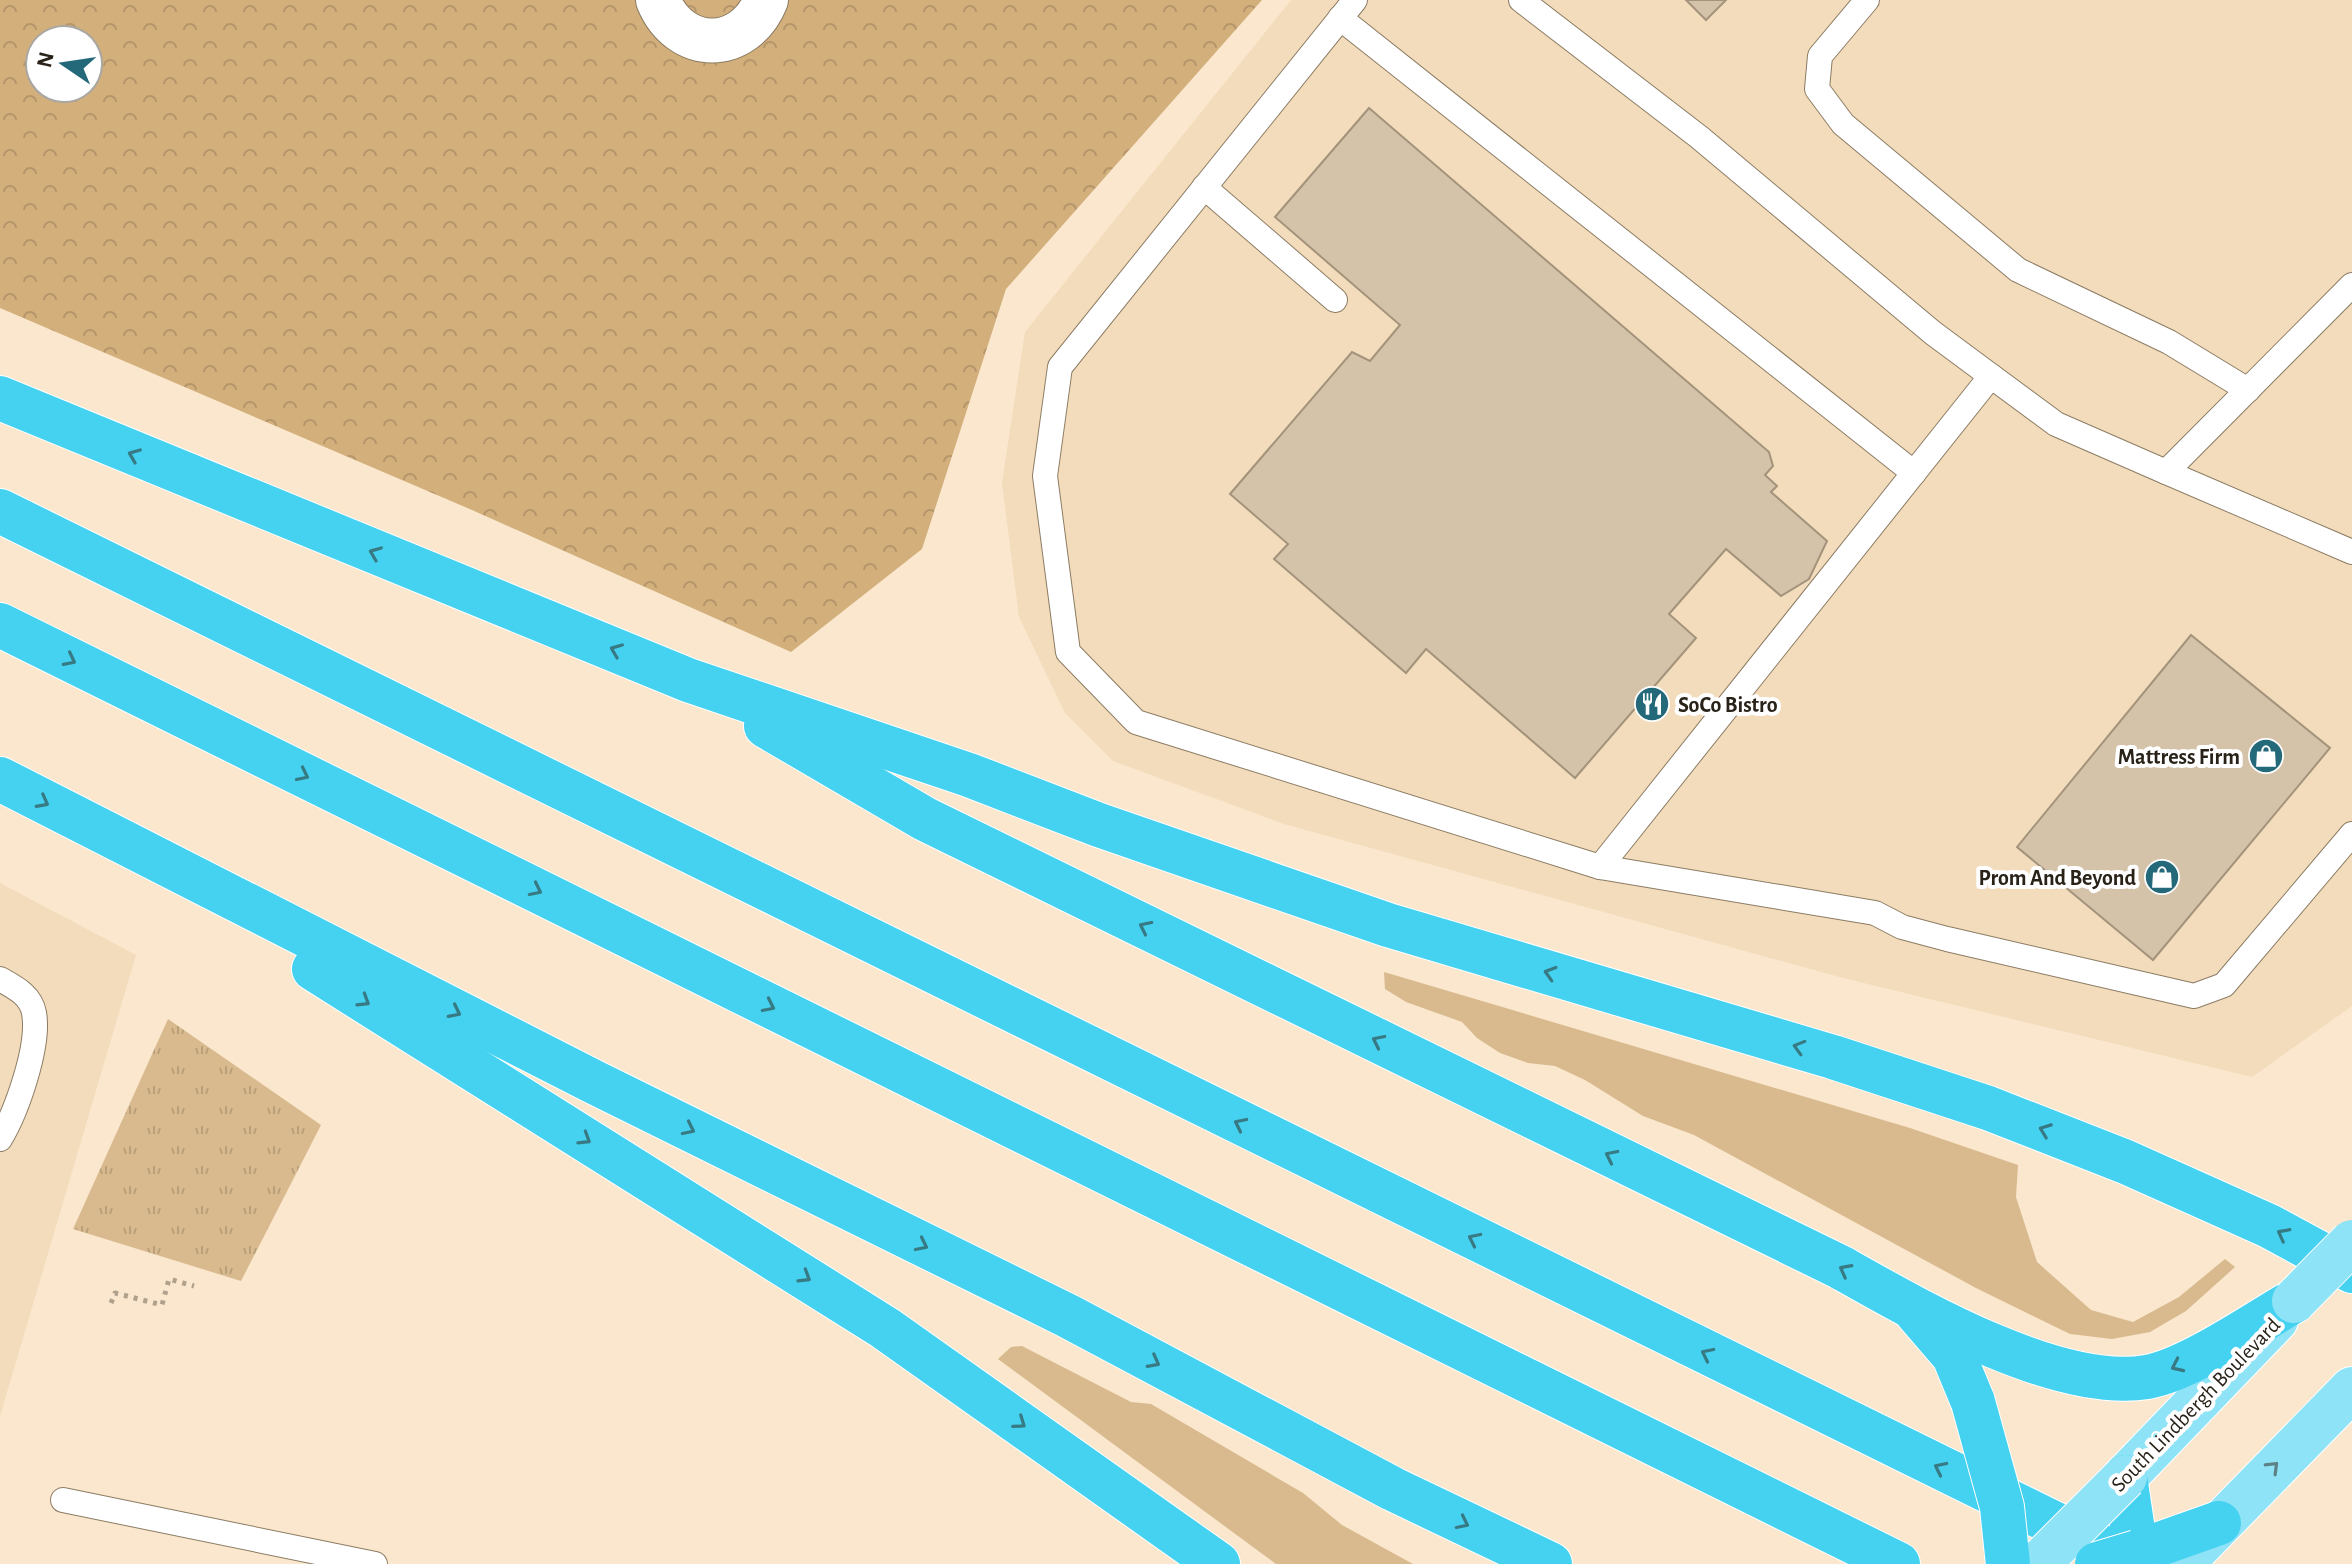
<svg xmlns="http://www.w3.org/2000/svg" width="2352" height="1564" viewBox="0 0 2352 1564" font-family="'Alegreya Sans',sans-serif">
<defs>
<pattern id="forest-crowns" width="20" height="18" patternUnits="userSpaceOnUse" patternTransform="scale(2)"><rect width="20" height="18" fill="#d2af7b"/><path d="M2 6a3 3 0 1 1 6 0M12 15a3 3 0 1 1 6 0" fill="none" stroke="#b4966a"/></pattern>
<pattern id="park-tufts" width="24" height="20" patternUnits="userSpaceOnUse" patternTransform="scale(2)"><rect width="24" height="20" fill="#d9ba8e"/><path d="M3 7l-1-3M5 7V3M7 7l1-3M15 17l-1-3M17 17v-4M19 17l1-3" fill="none" stroke="#baa07a"/></pattern>
</defs>
<rect width="100%" height="100%" fill="#fae7cd"/>
<g fill="#f2dcbc">
<polygon points="1291,0 2352,0 2352,1006 2252,1077 1843,978 1284,824 1113,761 1065,713 1019,617 1002,483 1025,332"/>
<polygon points="0,883 136,955 0,1416"/>
</g>
<g fill="#d9ba8e">
<polygon points="1384,972 1910,1128 2018,1165 2016,1197 2037,1262 2091,1310 2133,1322 2179,1297 2225,1259 2235,1267 2186,1311 2150,1332 2112,1339 2070,1334 1976,1288 1694,1135 1643,1116 1585,1080 1555,1066 1528,1063 1500,1053 1477,1038 1462,1022 1406,1002 1385,989"/>
<polygon points="1022,1346 1131,1402 1151,1404 1303,1493 1342,1525 1413,1564 1276,1564 998,1359 1011,1347"/>
</g>
<path fill="url(#forest-crowns)" fill-rule="evenodd" d="M0,0H1262L1006,289L922,549L791,652L472,510L0,308ZM40,40H88V88H40Z"/>
<polygon fill="url(#park-tufts)" points="168,1019 321,1125 241,1281 73,1229"/>
<g fill="#d4c2a9" stroke="#a4937b" stroke-width="2">
<polygon points="1686,0 1726,0 1706,20"/>
<polygon points="1369,108 1769,452 1773,466 1765,475 1777,486 1771,492 1827,541 1809,579 1781,596 1726,549 1669,614 1696,638 1575,778 1426,649 1406,673 1274,559 1288,544 1230,494 1352,352 1370,361 1400,325 1275,217"/>
<polygon points="2191,635 2330,748 2153,960 2017,847"/>
</g>
<g fill="none" stroke-linecap="round" stroke-linejoin="round">
<g stroke="#8c7c64" stroke-width="26">
<g id="service">
<polyline points="1355,0 1060,367 1045,476 1068,652 1136,722 1600,867 1991,376"/>
<polyline points="1521,0 1699,137 1933,333 1991,376 2056,424 2166,472"/>
<polyline points="1867,0 1820,56 1817,89 1843,124 2018,270 2169,342 2248,390"/>
<polyline points="1340,18 1914,473"/>
<polyline points="1204,187 1335,300"/>
<polyline points="2352,285 2166,472 2352,552"/>
<polyline points="1600,867 1875,913 1902,927 1947,939 2194,996 2224,985 2352,834"/>
<path d="M0,979C14,987 31,995 34,1013C40,1045 17,1111 0,1139"/>
<polyline points="63,1500 375,1564"/>
</g>
</g>
<g stroke="#8c7c64" stroke-width="46">
<path id="minor" d="M658,0C680,54 744,54 766,0"/>
</g>
<g stroke="#fff" stroke-width="46">
<g id="primary">
<polyline points="2125,1477 2276,1320"/>
<polyline points="2181,1564 2352,1389"/>
</g>
</g>
<g stroke="#fff" stroke-width="46">
<g id="motorway">
<polyline points="0,398 688,680 969,775 1099,825 1388,925 1833,1057 1988,1108 2126,1162 2269,1226 2352,1271"/>
<polyline points="0,511 2102,1547"/>
<polyline points="0,625 1898,1564"/>
<path d="M766,726L925,819L1840,1267C1918,1311 2058,1392 2147,1377C2190,1369 2254,1324 2294,1301"/>
<polyline points="0,779 594,1082 1068,1316 1393,1489 1550,1564"/>
<polyline points="314,969 885,1328 1218,1564"/>
<polyline points="1917,1313 1954,1356 1973,1402"/>
<polyline points="2125,1477 2138,1564"/>
<polyline points="2137,1552 2219,1523"/>
</g>
</g>
<polyline stroke="#b0a18d" stroke-width="5" stroke-dasharray="4 6" stroke-linecap="butt" points="111,1303 115,1293 162,1305 169,1279 194,1286"/>
<use href="#service" stroke="#fff" stroke-width="24"/>
<use href="#minor" stroke="#fff" stroke-width="44"/>
<use href="#primary" stroke="#8fe3f6" stroke-width="44"/>
<use href="#motorway" stroke="#45d1f0" stroke-width="44"/>
<g stroke="#fff" stroke-width="46" stroke-linecap="butt">
<g id="primary-bridge">
<polyline points="2294,1301 2352,1242"/>
<polyline points="2038,1564 2125,1477"/>
</g>
</g>
<g stroke="#fff" stroke-width="46" stroke-linecap="butt">
<g id="motorway-bridge">
<polyline points="1973,1402 2002,1507 2008,1564"/>
<polyline points="2097,1564 2137,1552"/>
</g>
</g>
<use href="#primary-bridge" stroke="#8fe3f6" stroke-width="44"/>
<use href="#motorway-bridge" stroke="#45d1f0" stroke-width="44"/>
</g>
<defs><path id="oneway-chevron" d="M-2-3.5L2.5 0L-2 3.5" fill="none" stroke-width="1.6" stroke-linecap="round" stroke-linejoin="round" transform="scale(2)"/></defs>
<g stroke="#377a84">
<use href="#oneway-chevron" transform="translate(134 455) rotate(-158)"/>
<use href="#oneway-chevron" transform="translate(375 553) rotate(-158)"/>
<use href="#oneway-chevron" transform="translate(616 650) rotate(-158)"/>
<use href="#oneway-chevron" transform="translate(70 660) rotate(27)"/>
<use href="#oneway-chevron" transform="translate(303 775) rotate(26)"/>
<use href="#oneway-chevron" transform="translate(43 802) rotate(28)"/>
<use href="#oneway-chevron" transform="translate(536 890) rotate(26)"/>
<use href="#oneway-chevron" transform="translate(1145 927) rotate(-154)"/>
<use href="#oneway-chevron" transform="translate(1550 973) rotate(-163)"/>
<use href="#oneway-chevron" transform="translate(364 1001) rotate(32)"/>
<use href="#oneway-chevron" transform="translate(769 1006) rotate(26)"/>
<use href="#oneway-chevron" transform="translate(455 1012) rotate(27)"/>
<use href="#oneway-chevron" transform="translate(1378 1041) rotate(-154)"/>
<use href="#oneway-chevron" transform="translate(1799 1047) rotate(-164)"/>
<use href="#oneway-chevron" transform="translate(1240 1124) rotate(-154)"/>
<use href="#oneway-chevron" transform="translate(689 1129) rotate(26)"/>
<use href="#oneway-chevron" transform="translate(2045 1130) rotate(-159)"/>
<use href="#oneway-chevron" transform="translate(585 1139) rotate(32)"/>
<use href="#oneway-chevron" transform="translate(1611 1156) rotate(-154)"/>
<use href="#oneway-chevron" transform="translate(2283 1234) rotate(-152)"/>
<use href="#oneway-chevron" transform="translate(1474 1239) rotate(-154)"/>
<use href="#oneway-chevron" transform="translate(922 1245) rotate(26)"/>
<use href="#oneway-chevron" transform="translate(1845 1270) rotate(-152)"/>
<use href="#oneway-chevron" transform="translate(805 1277) rotate(32)"/>
<use href="#oneway-chevron" transform="translate(1707 1354) rotate(-154)"/>
<use href="#oneway-chevron" transform="translate(1154 1362) rotate(28)"/>
<use href="#oneway-chevron" transform="translate(2177 1366) rotate(155)"/>
<use href="#oneway-chevron" transform="translate(1020 1423) rotate(35)"/>
<use href="#oneway-chevron" transform="translate(1940 1468) rotate(-154)"/>
<use href="#oneway-chevron" transform="translate(1463 1523) rotate(26)"/>
</g>
<use stroke="#5c8287" href="#oneway-chevron" transform="translate(2273 1467) rotate(-45)"/>
<defs>
<g id="restaurant-disc" transform="scale(1.8)"><circle r="9.5" fill="#246979" stroke="#fff"/><path d="M-5-6h1v4h1v-4h1v4h1v-4h1v5L-1.5 .5V6h-2V.5L-5-1ZM5-6V6H3V1.5H1.5Q1.5-4 5-6Z" fill="#fff"/></g>
<g id="shop-disc" transform="scale(1.8)"><circle r="9.5" fill="#246979" stroke="#fff"/><path d="M-5-2.5h2.3a2.7 3.5 0 0 1 5.4 0H5L5.5 6h-11ZM-1.5-2.5h3a1.5 2.3 0 0 0-3 0Z" fill="#fff"/></g>
</defs>
<g fill-rule="evenodd">
<use href="#restaurant-disc" x="1652" y="704"/>
<use href="#shop-disc" x="2266" y="756"/>
<use href="#shop-disc" x="2162" y="877"/>
</g>
<g text-anchor="middle" stroke-width="8" stroke-linejoin="round" paint-order="stroke">
<g font-size="22" font-weight="bold" fill="#292218" stroke="#fff" text-anchor="end">
<text x="1678" y="712" text-anchor="start">SoCo Bistro</text>
<text x="2240" y="764">Mattress Firm</text>
<text x="2136" y="885">Prom And Beyond</text>
</g>
<g font-size="22" fill="#292218" stroke="#fff">
<text transform="translate(2195 1404) rotate(-46)" y="8">South Lindbergh Boulevard</text>
</g>
</g>
<g transform="translate(64 64) rotate(283)"><circle r="38" fill="#ffffff" stroke="#a9a7a3" stroke-width="2"/>
<path d="M0-6L14 30L0 20L-14 30Z" fill="#246979"/>
<text y="-12" font-size="22" font-weight="bold" text-anchor="middle" fill="#292218">N</text>
</g>
</svg>
